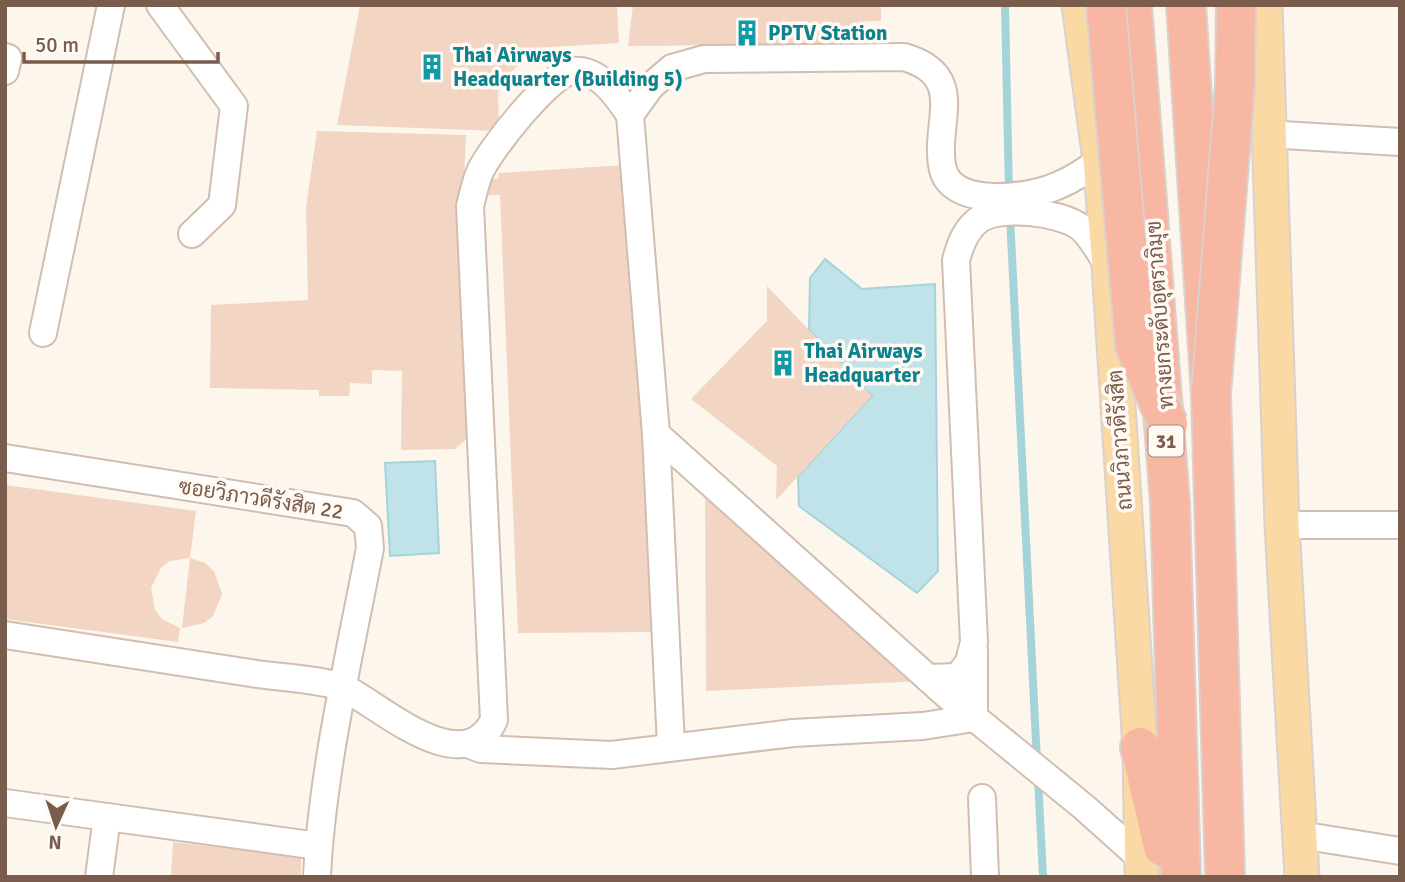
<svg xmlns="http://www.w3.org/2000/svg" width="1405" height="882" viewBox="0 0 1405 882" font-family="Signika,Sarabun,sans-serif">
<rect width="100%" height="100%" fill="#fdf6ec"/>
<g fill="#bfe3e8" stroke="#a5d3da" stroke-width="2">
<polygon points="825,259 862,289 935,284 938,571 917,593 799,506 798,476 872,396 809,330 810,278"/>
<polygon points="435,461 439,553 390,556 385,463"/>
</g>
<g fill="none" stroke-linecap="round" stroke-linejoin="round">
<g stroke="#a5d3da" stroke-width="8">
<polyline points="1005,5 1009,192"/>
<polyline points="1010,216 1037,762"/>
<polyline points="1038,778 1043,877"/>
</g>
</g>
<g fill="#f3d5c3">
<polygon points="360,5 617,5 619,43 534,48 498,86 499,131 337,125"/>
<polygon points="633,5 881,5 881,21 865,21 865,44 628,46"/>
<polygon points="317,131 466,135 464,178 498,179 499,173 624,165 657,632 518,633 500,195 465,195 457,204 467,439 455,449 401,450 402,371 372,370 372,384 350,383 349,396 319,396 319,390 210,388 211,305 308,300 306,207"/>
<polygon points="767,286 872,396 776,500 777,466 691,399 767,321"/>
<polygon points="5,485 196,511 190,558 170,561 161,568 151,588 155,610 162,619 180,628 178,642 5,619"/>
<polygon points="705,485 923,681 706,691"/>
<polygon points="190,558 205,563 214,571 222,594 213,616 204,623 182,628"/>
<polygon points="173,842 301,857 301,877 171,877"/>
</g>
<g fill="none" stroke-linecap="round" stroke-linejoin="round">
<g stroke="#d1beb0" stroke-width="30">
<g id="minor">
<polyline points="160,5 234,106 222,205 192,234"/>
<polyline points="5,57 8,58 5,71"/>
<polyline points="1267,134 1400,142"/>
<polyline points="43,333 111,5"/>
<polyline points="656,434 948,696 1085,808 1142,859"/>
<path d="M5,458L353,513L368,526L370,548C350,653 322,771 317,877"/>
<polyline points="1282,525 1400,525"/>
<path d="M5,635C89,648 173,661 257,674C278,677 329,680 346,689C383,708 464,782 494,720L470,206C473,195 475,184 479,174C487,153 550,73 572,71C599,68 617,96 630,115"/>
<path d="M928,678L958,677L969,662L974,642L956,260C960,245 966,228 980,219C1001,205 1060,212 1080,227C1091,235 1100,254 1109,266"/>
<polyline points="470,745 481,749 612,755 793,733 923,726 974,718 974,650"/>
<path d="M671,746L656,434L630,115L651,86L672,68L704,59L904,57C970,76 932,125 943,170C954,209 1032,198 1059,185C1074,179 1087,170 1100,160"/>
<polyline points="982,798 985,877"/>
<polyline points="5,803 318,846"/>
<polyline points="1300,835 1400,851"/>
<polyline points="99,877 107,817"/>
</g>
</g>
<g stroke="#dad1cd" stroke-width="37">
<g id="major">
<polyline points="1079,5 1100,160 1109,266 1140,747 1142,877"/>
<polyline points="1265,5 1282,525 1302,877"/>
</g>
</g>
<g stroke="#dad1cd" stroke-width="42">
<g id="highway">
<polyline points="1132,5 1170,503 1181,877"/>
<polyline points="1186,5 1211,394 1225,877"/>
<polyline points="1140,747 1163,847"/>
</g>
</g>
<use href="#minor" stroke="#fff" stroke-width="26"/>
<use href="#major" stroke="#fbd9a5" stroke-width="33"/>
<use href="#highway" stroke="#f7b7a3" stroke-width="38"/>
<g stroke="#dad1cd" stroke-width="42" stroke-linecap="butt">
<g id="highway-bridge">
<polyline points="1106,5 1135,346 1168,424"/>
<polyline points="1211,394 1235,85 1236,5"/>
</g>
</g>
<use href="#highway-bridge" stroke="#f7b7a3" stroke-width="38"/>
</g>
<defs>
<g id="building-bare" transform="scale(2.1)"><path d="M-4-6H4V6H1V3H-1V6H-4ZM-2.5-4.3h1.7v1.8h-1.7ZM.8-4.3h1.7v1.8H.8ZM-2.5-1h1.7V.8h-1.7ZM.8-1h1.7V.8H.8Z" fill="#0f9aa8" stroke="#fffaf3" stroke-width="2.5" paint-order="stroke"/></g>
</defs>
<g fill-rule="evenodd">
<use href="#building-bare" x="747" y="33"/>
<use href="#building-bare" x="432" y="67"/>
<use href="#building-bare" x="783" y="363"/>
</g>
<g text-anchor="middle" stroke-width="7" stroke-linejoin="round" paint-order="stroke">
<rect fill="#fffaf3" stroke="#a28b7f" stroke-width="2" x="1148.5" y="425.5" width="35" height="31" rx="5"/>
<g font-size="19" font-weight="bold" fill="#7a5c4d">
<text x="1166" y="448">31</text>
</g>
<g font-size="21" font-weight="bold" fill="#0d838f" stroke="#fffaf3" text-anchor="start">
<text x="768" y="40">PPTV Station</text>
<text x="453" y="62">Thai Airways<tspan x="453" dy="24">Headquarter (Building 5)</tspan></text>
<text x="804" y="358">Thai Airways<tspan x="804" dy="24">Headquarter</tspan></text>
</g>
<g font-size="21" fill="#7a5c4d" stroke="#fffaf3">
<text transform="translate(1160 315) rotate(-94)" y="7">ทางยกระดับอุตราภิมุข</text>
<text transform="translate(1120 440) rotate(-94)" y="7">ถนนวิภาวดีรังสิต</text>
<text transform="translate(261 499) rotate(9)" y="7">ซอยวิภาวดีรังสิต 22</text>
</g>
</g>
<rect width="1405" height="882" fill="none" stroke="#7a5c4d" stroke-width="14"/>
<g transform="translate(56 826) rotate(183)" stroke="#fffaf3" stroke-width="5" paint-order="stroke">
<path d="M0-5L12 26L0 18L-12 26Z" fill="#7a5c4d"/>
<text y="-10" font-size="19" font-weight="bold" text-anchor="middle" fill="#7a5c4d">N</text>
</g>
<path d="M24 52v10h194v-10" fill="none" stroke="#7a5c4d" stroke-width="3.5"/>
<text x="35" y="52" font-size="21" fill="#7a5c4d" stroke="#fffaf3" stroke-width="5" paint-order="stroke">50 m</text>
</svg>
